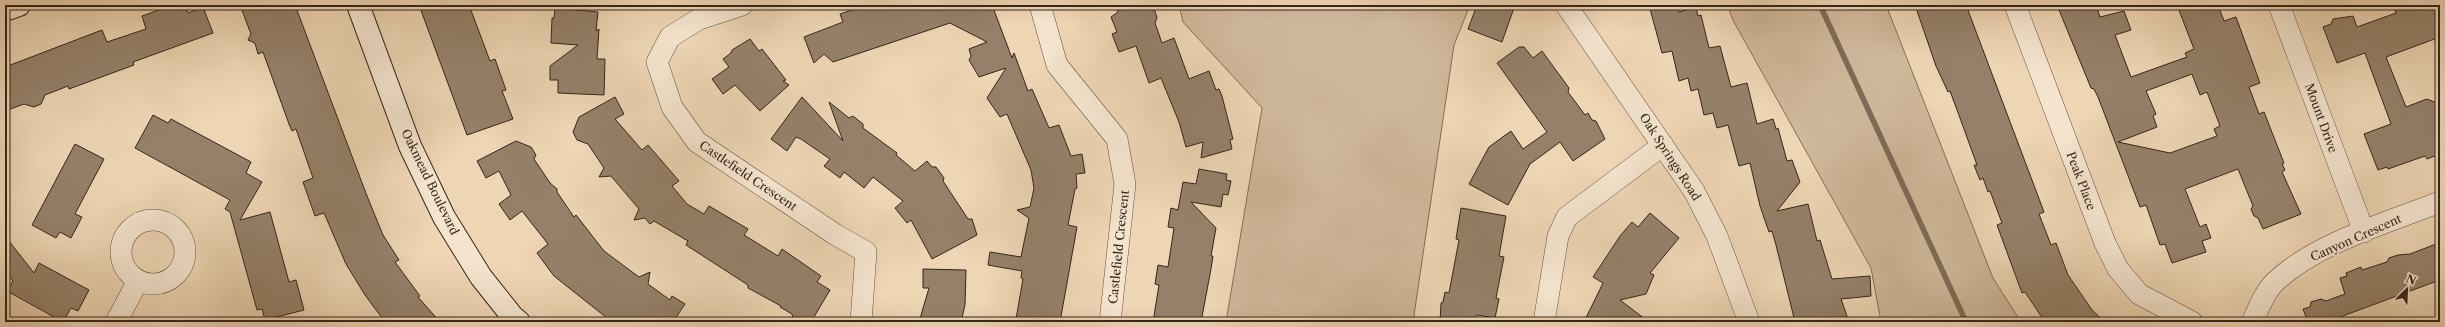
<svg xmlns="http://www.w3.org/2000/svg" width="2445" height="327" viewBox="0 0 2445 327" font-family="'Libre Caslon Text',serif">
<rect width="100%" height="100%" fill="#eed5b4"/>
<filter id="stains"><feTurbulence type="fractalNoise" baseFrequency=".005" numOctaves="4"/><feColorMatrix values="0 0 0 0 .2 0 0 0 0 .09 0 0 0 0 .02 0 0 0 .5 -.17"/></filter>
<radialGradient id="worn" r=".72"><stop offset=".6" stop-color="#630" stop-opacity="0"/><stop offset="1" stop-color="#630" stop-opacity=".3"/></radialGradient>
<g fill="#cfb79a" stroke="#826e5a">
<polygon points="1179,5 1470,5 1454,45 1413,322 1226,322 1262,108 1183,22"/>
<polygon points="1727,5 1886,5 1993,278 2021,322 1881,322 1871,268 1734,22"/>
</g>
<g fill="none" stroke-linecap="round" stroke-linejoin="round">
<polyline stroke="#7e6b57" stroke-width="5.5" points="1820,5 1966,322"/>
</g>
<g fill="#95816a" stroke="#35251a" fill-rule="evenodd">
<polygon points="173,5 185,5 188,13 203,7 213,33 133,62 134,65 69,89 68,86 45,95 41,104 34,107 24,104 5,111 5,67 102,30 107,42 146,29 142,16"/>
<polygon points="240,5 295,5 367,196 383,235 399,260 395,262 420,296 418,297 440,322 385,322 365,295 346,264 324,213 315,216 303,182 313,178 296,129 292,131 289,124 263,52 258,54 255,43 248,40 251,34"/>
<polygon points="419,5 469,5 490,61 495,59 506,90 502,91 513,119 467,135"/>
<polygon points="866,5 992,5 1012,58 1014,53 1028,91 1032,89 1049,128 1059,125 1071,156 1082,154 1085,173 1076,174 1077,188 1075,189 1068,225 1077,227 1060,322 1033,322 1016,319 1023,279 1021,278 1022,271 988,265 990,252 1021,257 1029,218 1017,210 1030,207 1034,188 1031,170 1007,114 1000,117 987,98 1006,68 979,77 969,60 971,56 969,49 987,42 950,23 833,62 824,54 814,63 804,37 843,22 840,14"/>
<polygon points="1115,5 1141,5 1155,11 1157,18 1155,23 1162,43 1174,38 1189,79 1209,71 1216,90 1219,89 1222,96 1233,139 1230,140 1232,149 1201,158 1203,142 1186,147 1179,122 1161,78 1149,83 1136,46 1119,52 1112,34 1117,32 1111,17 1118,12"/>
<polygon points="1477,5 1515,5 1502,42 1468,29"/>
<polygon points="1649,5 1677,5 1679,12 1696,7 1698,16 1701,15 1709,48 1720,46 1731,87 1747,83 1757,124 1773,119 1776,129 1778,128 1787,161 1792,160 1800,182 1777,211 1808,204 1817,241 1820,240 1832,279 1870,276 1871,296 1841,299 1849,322 1795,322 1776,245 1772,231 1769,232 1760,206 1750,163 1739,166 1728,125 1717,128 1713,113 1704,115 1698,89 1691,91 1688,78 1679,81 1672,51 1662,53"/>
<polygon points="1915,5 1966,5 2044,212 2039,214 2051,245 2056,243 2068,275 2092,310 2105,322 2045,322 2025,292 2022,293 1997,225 2002,223 1990,191 1988,192 1983,178 1980,180 1974,165 1977,165 1960,118 1950,91 1948,92 1936,66"/>
<path d="M2057,5H2096L2100,17L2124,11L2131,30L2115,35L2131,77L2187,57L2185,53L2194,49L2177,5H2218L2224,21L2236,17L2260,83L2249,87L2259,114L2264,112L2284,163L2282,164L2285,170L2282,172L2301,214L2263,229L2258,218L2254,216L2251,209L2253,206L2238,169L2185,189L2200,227L2206,224L2211,238L2202,241L2206,252L2172,263L2165,244L2160,245L2146,205L2140,207L2098,97L2094,89L2091,88ZM2192,74L2200,95L2207,92L2220,126L2214,129L2217,136L2170,153L2118,142L2157,127L2153,116L2156,114L2146,91Z"/>
<polygon points="2394,5 2440,5 2440,37 2386,57 2406,107 2427,99 2440,104 2440,154 2427,159 2425,156 2388,169 2387,167 2378,170 2364,134 2391,124 2365,53 2337,63 2323,27 2331,24 2333,19 2353,16 2357,27 2396,13"/>
<polygon points="555,8 598,12 596,31 599,29 597,59 605,59 604,95 558,93 558,80 550,80 550,66 578,45 551,43 552,18 554,18"/>
<polygon points="750,39 759,51 762,49 786,80 783,81 789,85 760,111 735,85 723,94 712,79 729,67 723,59 731,53 732,50"/>
<polygon points="1519,47 1524,47 1533,58 1542,51 1569,88 1568,92 1585,115 1588,113 1592,120 1596,121 1605,139 1573,161 1560,142 1530,164 1508,205 1469,184 1489,147 1511,131 1523,149 1547,132 1497,63"/>
<polygon points="615,97 624,114 615,119 642,150 648,145 661,160 679,181 672,186 687,204 704,214 709,206 748,229 744,235 778,256 782,249 821,276 817,282 830,290 811,322 801,322 793,318 792,314 780,307 781,306 748,288 748,285 686,245 688,241 654,221 650,224 645,218 634,220 639,209 611,176 599,177 604,168 588,144 577,140 573,132 579,117"/>
<polygon points="802,97 843,141 829,102 849,118 853,116 863,124 863,128 897,153 896,155 915,171 927,161 932,167 936,167 944,178 943,181 968,219 972,219 977,235 932,259 911,220 907,223 895,208 903,201 873,177 864,188 844,172 840,178 824,166 830,159 801,139 796,137 787,151 771,139"/>
<polygon points="153,115 168,123 171,119 251,162 246,173 262,182 240,220 270,212 289,282 296,280 304,310 265,320 262,309 257,310 230,212 225,209 230,200 135,148"/>
<polygon points="516,141 531,147 536,155 534,159 550,183 557,189 557,192 574,217 576,215 604,251 639,277 650,272 648,284 670,300 672,296 685,304 673,322 612,322 554,276 537,253 548,244 522,211 510,220 499,204 511,195 499,171 486,178 477,161"/>
<polygon points="75,144 104,159 75,214 82,217 71,238 60,232 56,238 32,225"/>
<polygon points="1199,169 1227,174 1226,180 1231,181 1228,195 1223,194 1221,207 1191,202 1216,228 1211,256 1213,256 1211,269 1201,322 1153,322 1159,285 1155,284 1158,265 1168,267 1174,228 1168,227 1171,208 1178,210 1183,182 1196,184"/>
<polygon points="1461,208 1506,216 1499,256 1504,257 1496,298 1499,299 1495,318 1477,315 1475,322 1440,322 1441,303 1443,302 1445,292 1449,293 1459,240 1456,239"/>
<polygon points="1650,213 1679,238 1650,273 1654,275 1646,294 1620,300 1649,322 1584,322 1603,283 1593,277 1620,236 1632,222 1638,227"/>
<polygon points="5,236 34,273 39,263 89,290 78,311 71,308 63,322 7,291 13,281 5,270"/>
<polygon points="2436,244 2440,253 2440,280 2340,317 2342,322 2308,322 2303,309 2310,307 2311,302 2321,299 2326,301 2345,294 2340,278 2347,276 2346,273 2361,267 2362,270 2387,262 2389,258 2398,255 2410,254"/>
<polygon points="923,269 966,270 965,305 961,322 919,322 929,288 923,288"/>
</g>
<g fill="none" stroke-linecap="round" stroke-linejoin="round">
<g stroke="#635140" stroke-width="22">
<g id="street">
<polyline points="742,5 699,19 670,37 657,62 672,107 697,142 836,235 866,252 861,322"/>
<polyline points="1040,5 1057,65 1117,139 1125,184 1110,322"/>
<polyline points="1566,5 1694,191 1717,236 1749,322"/>
<polyline points="2015,5 2105,243 2118,269 2139,294 2192,322"/>
<polyline points="2279,5 2364,232"/>
<circle cx="153" cy="252" r="32"/>
<polyline points="116,322 138,281"/>
<polyline points="1544,322 1558,236 1567,217 1663,145"/>
<path d="M2252,322C2258,310 2265,291 2275,282C2314,244 2389,222 2440,202"/>
</g>
</g>
<g stroke="#35251a" stroke-width="24">
<g id="secondary">
<polyline points="358,5 410,146 444,217 481,277 512,316 519,322"/>
<polyline points="5,10 19,5"/>
</g>
</g>
<use href="#street" stroke="#f4e4ce" stroke-width="21"/>
<use href="#secondary" stroke="#f4e4ce" stroke-width="22"/>
</g>
<g text-anchor="middle" stroke-width="3.5" stroke-linejoin="round" paint-order="stroke">
<g font-size="12" fill="#35251a" stroke="#f4e4ce">
<text transform="translate(2321 118) rotate(70)" y="4">Mount Drive</text>
<text transform="translate(1670 157) rotate(57)" y="4">Oak Springs Road</text>
<text transform="translate(748 176) rotate(34)" y="4">Castlefield Crescent</text>
<text transform="translate(2081 181) rotate(69)" y="4">Peak Place</text>
<text transform="translate(430 182) rotate(64)" y="4">Oakmead Boulevard</text>
<text transform="translate(2356 238) rotate(-24)" y="4">Canyon Crescent</text>
<text transform="translate(1119 247) rotate(-84)" y="4">Castlefield Crescent</text>
</g>
</g>
<rect width="2445" height="327" fill="none" stroke="#eed5b4" stroke-width="20"/>
<rect x="6" y="6" width="2433" height="315" fill="none" stroke="#35251a" stroke-width="2"/>
<rect x="10" y="10" width="2425" height="307" fill="none" stroke="#35251a"/>
<g transform="translate(2407 289) rotate(24)" stroke="#f4e4ce" stroke-width="3" paint-order="stroke">
<path d="M0-3L7 15L0 10L-7 15Z" fill="#35251a"/>
<text y="-6" font-size="11" font-weight="bold" text-anchor="middle" fill="#35251a">N</text>
</g>
<rect width="100%" height="100%" filter="url(#stains)"/>
<rect width="100%" height="100%" fill="url(#worn)"/>
</svg>
